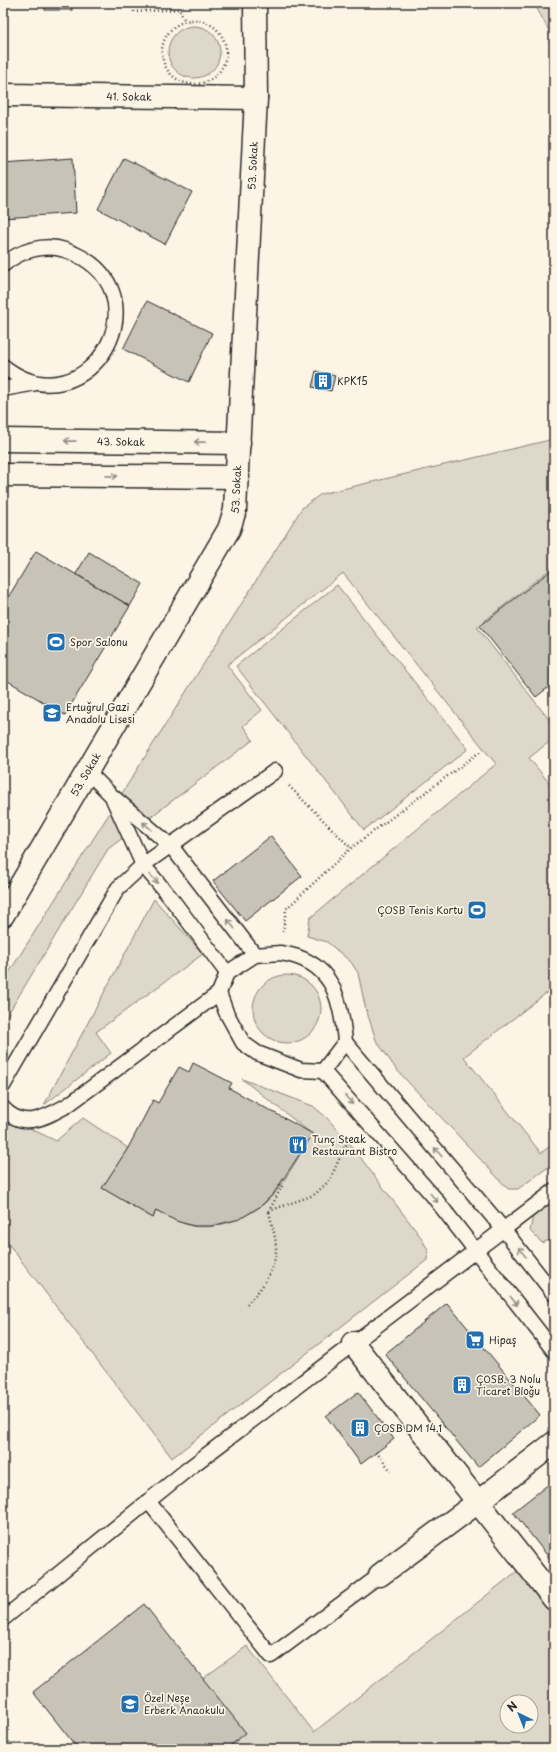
<svg xmlns="http://www.w3.org/2000/svg" width="557" height="1752" viewBox="0 0 557 1752" font-family="'Playpen Sans',sans-serif">
<rect width="100%" height="100%" fill="#fcf5e5"/>
<filter id="ink" filterUnits="userSpaceOnUse"><feTurbulence type="fractalNoise" baseFrequency=".025" numOctaves="2"/><feDisplacementMap in="SourceGraphic" scale="8" xChannelSelector="R" yChannelSelector="G"/><feConvolveMatrix kernelMatrix="1 2 1 2 8 2 1 2 1" color-interpolation-filters="sRGB"/></filter>
<g filter="url(#ink)">
<g fill="#ded8ca" stroke="#84827a" fill-rule="evenodd">
<polygon points="534,3 554,3 554,40"/>
<circle cx="194" cy="52" r="26"/>
<polygon points="554,439 554,566 477,627 554,726 554,738 529,758 554,789 554,987 464,1057 541,1153 554,1143 554,1163 518,1189 508,1189 396,1069 376,1040 365,1006 358,973 351,962 327,942 307,936 310,918 496,764 343,573 227,665 262,710 243,726 253,740 108,849 3,1022 3,982 302,508 321,494"/>
<polygon points="337,585 468,749 364,830 236,666"/>
<polygon points="154,899 203,954 96,1032 111,1053 44,1105"/>
<circle cx="287" cy="1009" r="34"/>
<path d="M242,1079L313,1106L325,1116L347,1140L420,1236L428,1250L427,1260L172,1458L3,1237V1115L56,1141L83,1118L128,1148L103,1188L153,1218L156,1210C168,1216 179,1223 192,1226C219,1231 258,1214 275,1193C289,1175 300,1154 312,1134Z"/>
<polygon points="554,1195 554,1238 542,1243 530,1231 534,1210"/>
<path d="M521,1568L554,1608V1749H199L166,1706L247,1646L314,1732ZM507,1702H531V1726H507Z"/>
</g>
<g fill="#c8c3b7" stroke="#2b2b2b">
<rect x="45" y="3" width="27" height="7"/>
<polygon points="73,158 76,213 3,218 3,163"/>
<polygon points="124,158 192,192 165,244 98,209"/>
<polygon points="147,301 212,333 189,382 123,349"/>
<polygon points="316,371 335,376 331,391 312,387"/>
<polygon points="36,551 130,606 65,715 3,678 3,606"/>
<polygon points="89,552 143,584 130,606 76,574"/>
<polygon points="554,568 554,683 536,697 480,626"/>
<polygon points="271,836 302,876 245,921 213,881"/>
<polygon points="193,1063 232,1083 229,1088 313,1134 274,1193 261,1206 240,1219 211,1226 194,1226 176,1221 156,1210 153,1218 102,1188 128,1148 153,1100 158,1103 179,1067 189,1072"/>
<polygon points="447,1303 540,1415 478,1467 385,1354"/>
<polygon points="358,1392 394,1439 361,1464 326,1416"/>
<polygon points="554,1480 554,1564 513,1512"/>
<polygon points="144,1604 246,1733 226,1749 78,1749 33,1692"/>
</g>
<g fill="none" stroke-linecap="round" stroke-linejoin="round">
<g stroke="#2b2b2b" stroke-width="17">
<g id="service">
<path d="M3,265C19,251 44,243 65,250C172,287 89,434 3,366"/>
<polyline points="3,389 36,383"/>
<polyline points="87,771 111,795 171,846 255,955"/>
<polyline points="113,799 143,865 170,897 227,973"/>
<path d="M280,953C332,960 341,997 345,1042L323,1071L301,1070L257,1053L243,1043L226,1012L219,993L227,973L255,955Z"/>
<polyline points="345,1042 504,1230 554,1294"/>
<polyline points="323,1071 433,1196 554,1351"/>
<polyline points="3,1086 118,888 143,865 275,771"/>
<path d="M3,1108C24,1131 46,1117 68,1105L219,993"/>
<polyline points="148,1501 271,1656 380,1575"/>
<polyline points="3,1619 188,1469 554,1191"/>
</g>
</g>
<g stroke="#2b2b2b" stroke-width="25">
<g id="minor">
<path id="s1" d="M3,95L256,98"/>
<path id="s2" d="M3,440L239,443"/>
<polyline points="3,475 238,477"/>
<path id="s3" d="M3,915L229,529L235,510L256,98L255,3"/>
<polyline points="353,1343 554,1599"/>
<polyline points="380,1575 478,1502 554,1443"/>
</g>
</g>
<g stroke="#2b2b2b" stroke-width="2.5" stroke-dasharray="1 3" stroke-linecap="butt">
<polyline points="134,3 134,12 179,9 185,21"/>
<circle cx="194" cy="52" r="32"/>
<polyline points="289,786 351,848"/>
<polyline points="283,932 286,909 351,848 481,751"/>
<polyline points="282,1186 269,1211 314,1195 330,1180 344,1148 352,1137"/>
<path d="M247,1304C261,1290 274,1272 276,1251C277,1239 271,1223 269,1211"/>
<polyline points="376,1452 391,1471"/>
</g>
<use href="#service" stroke="#fcf5e5" stroke-width="14"/>
<use href="#minor" stroke="#fcf5e5" stroke-width="22"/>
</g>
<defs><path id="oneway-shaft" d="M-6 0H5M1.5-3L5.5 0L1.5 3" fill="none" stroke-width="1.6" stroke-linecap="round" stroke-linejoin="round"/></defs>
<g stroke="#949088">
<use href="#oneway-shaft" transform="translate(70 441) rotate(-179)"/>
<use href="#oneway-shaft" transform="translate(200 442) rotate(-179)"/>
<use href="#oneway-shaft" transform="translate(112 476) rotate(1)"/>
<use href="#oneway-shaft" transform="translate(147 826) rotate(-139)"/>
<use href="#oneway-shaft" transform="translate(154 879) rotate(50)"/>
<use href="#oneway-shaft" transform="translate(231 924) rotate(-128)"/>
<use href="#oneway-shaft" transform="translate(349 1100) rotate(49)"/>
<use href="#oneway-shaft" transform="translate(438 1152) rotate(-130)"/>
<use href="#oneway-shaft" transform="translate(434 1198) rotate(51)"/>
<use href="#oneway-shaft" transform="translate(522 1252) rotate(-128)"/>
<use href="#oneway-shaft" transform="translate(514 1301) rotate(51)"/>
</g>
</g>
<defs>
<g id="building-square" transform="scale(1)"><rect x="-9" y="-9" width="18" height="18" rx="4" fill="#1f6fb2" stroke="#fcf5e5"/><path d="M-4-6H4V6H1V3H-1V6H-4ZM-2.5-4.3h1.7v1.8h-1.7ZM.8-4.3h1.7v1.8H.8ZM-2.5-1h1.7V.8h-1.7ZM.8-1h1.7V.8H.8Z" fill="#fff"/></g>
<g id="stadium-square" transform="scale(1)"><rect x="-9" y="-9" width="18" height="18" rx="4" fill="#1f6fb2" stroke="#fcf5e5"/><path d="M0-5a6.5 5 0 1 0 0 10a6.5 5 0 1 0 0-10ZM-3.5-1.8h7v3.6h-7Z" fill="#fff"/></g>
<g id="school-square" transform="scale(1)"><rect x="-9" y="-9" width="18" height="18" rx="4" fill="#1f6fb2" stroke="#fcf5e5"/><path d="M0-5L7-2L0 1L-7-2ZM-4 1L0 2.5L4 1V4Q0 6-4 4Z" fill="#fff"/></g>
<g id="restaurant-square" transform="scale(1)"><rect x="-9" y="-9" width="18" height="18" rx="4" fill="#1f6fb2" stroke="#fcf5e5"/><path d="M-5-6h1v4h1v-4h1v4h1v-4h1v5L-1.5 .5V6h-2V.5L-5-1ZM5-6V6H3V1.5H1.5Q1.5-4 5-6Z" fill="#fff"/></g>
<g id="supermarket-square" transform="scale(1)"><rect x="-9" y="-9" width="18" height="18" rx="4" fill="#1f6fb2" stroke="#fcf5e5"/><path d="M-6-5.5h2.5l.6 2H6L4.5 2H-2.5L-4.4-4H-6ZM-1.5 3.2a1.3 1.3 0 1 0 .1 0ZM3 3.2a1.3 1.3 0 1 0 .1 0Z" fill="#fff"/></g>
</defs>
<g fill-rule="evenodd">
<use href="#building-square" x="323" y="381"/>
<use href="#stadium-square" x="56" y="642"/>
<use href="#school-square" x="52" y="713"/>
<use href="#stadium-square" x="477" y="910"/>
<use href="#restaurant-square" x="298" y="1145"/>
<use href="#supermarket-square" x="475" y="1340"/>
<use href="#building-square" x="462" y="1385"/>
<use href="#building-square" x="360" y="1428"/>
<use href="#school-square" x="130" y="1704"/>
</g>
<g text-anchor="middle" stroke-width="3.5" stroke-linejoin="round" paint-order="stroke">
<g font-size="10" fill="#2b2b2b" stroke="#fcf5e5">
<text dy="4" stroke="none"><textPath href="#s1" startOffset="126">41. Sokak</textPath></text>
<text dy="4" stroke="none"><textPath href="#s3" startOffset="812">53. Sokak</textPath></text>
<text dy="4" stroke="none"><textPath href="#s2" startOffset="118">43. Sokak</textPath></text>
<text dy="4" stroke="none"><textPath href="#s3" startOffset="488">53. Sokak</textPath></text>
<text dy="4" stroke="none"><textPath href="#s3" startOffset="163">53. Sokak</textPath></text>
</g>
<g font-size="10" fill="#2b2b2b" stroke="#fcf5e5" text-anchor="start">
<text x="337" y="385">KPK15</text>
<text x="70" y="646">Spor Salonu</text>
<text x="66" y="711">Ertuğrul Gazi<tspan x="66" dy="12">Anadolu Lisesi</tspan></text>
<text x="463" y="914" text-anchor="end">ÇOSB Tenis Kortu</text>
<text x="312" y="1143">Tunç Steak<tspan x="312" dy="12">Restaurant Bistro</tspan></text>
<text x="489" y="1344">Hipaş</text>
<text x="476" y="1383">ÇOSB. 3 Nolu<tspan x="476" dy="12">Ticaret Bloğu</tspan></text>
<text x="374" y="1432">ÇOSB DM 14.1</text>
<text x="144" y="1702">Özel Neşe<tspan x="144" dy="12">Erberk Anaokulu</tspan></text>
</g>
</g>
<rect width="557" height="1752" fill="none" stroke="#fcf5e5" stroke-width="16"/>
<rect x="8" y="8" width="541" height="1736" fill="none" stroke="#2b2b2b" stroke-width="1.5" filter="url(#ink)"/>
<g transform="translate(519 1714) rotate(317)"><circle r="19" fill="#fcf5e5" stroke="#a8a49b"/>
<path d="M0-3L7 15L0 10L-7 15Z" fill="#1f6fb2"/>
<text y="-6" font-size="11" font-weight="bold" text-anchor="middle" fill="#2b2b2b">N</text>
</g>
</svg>
